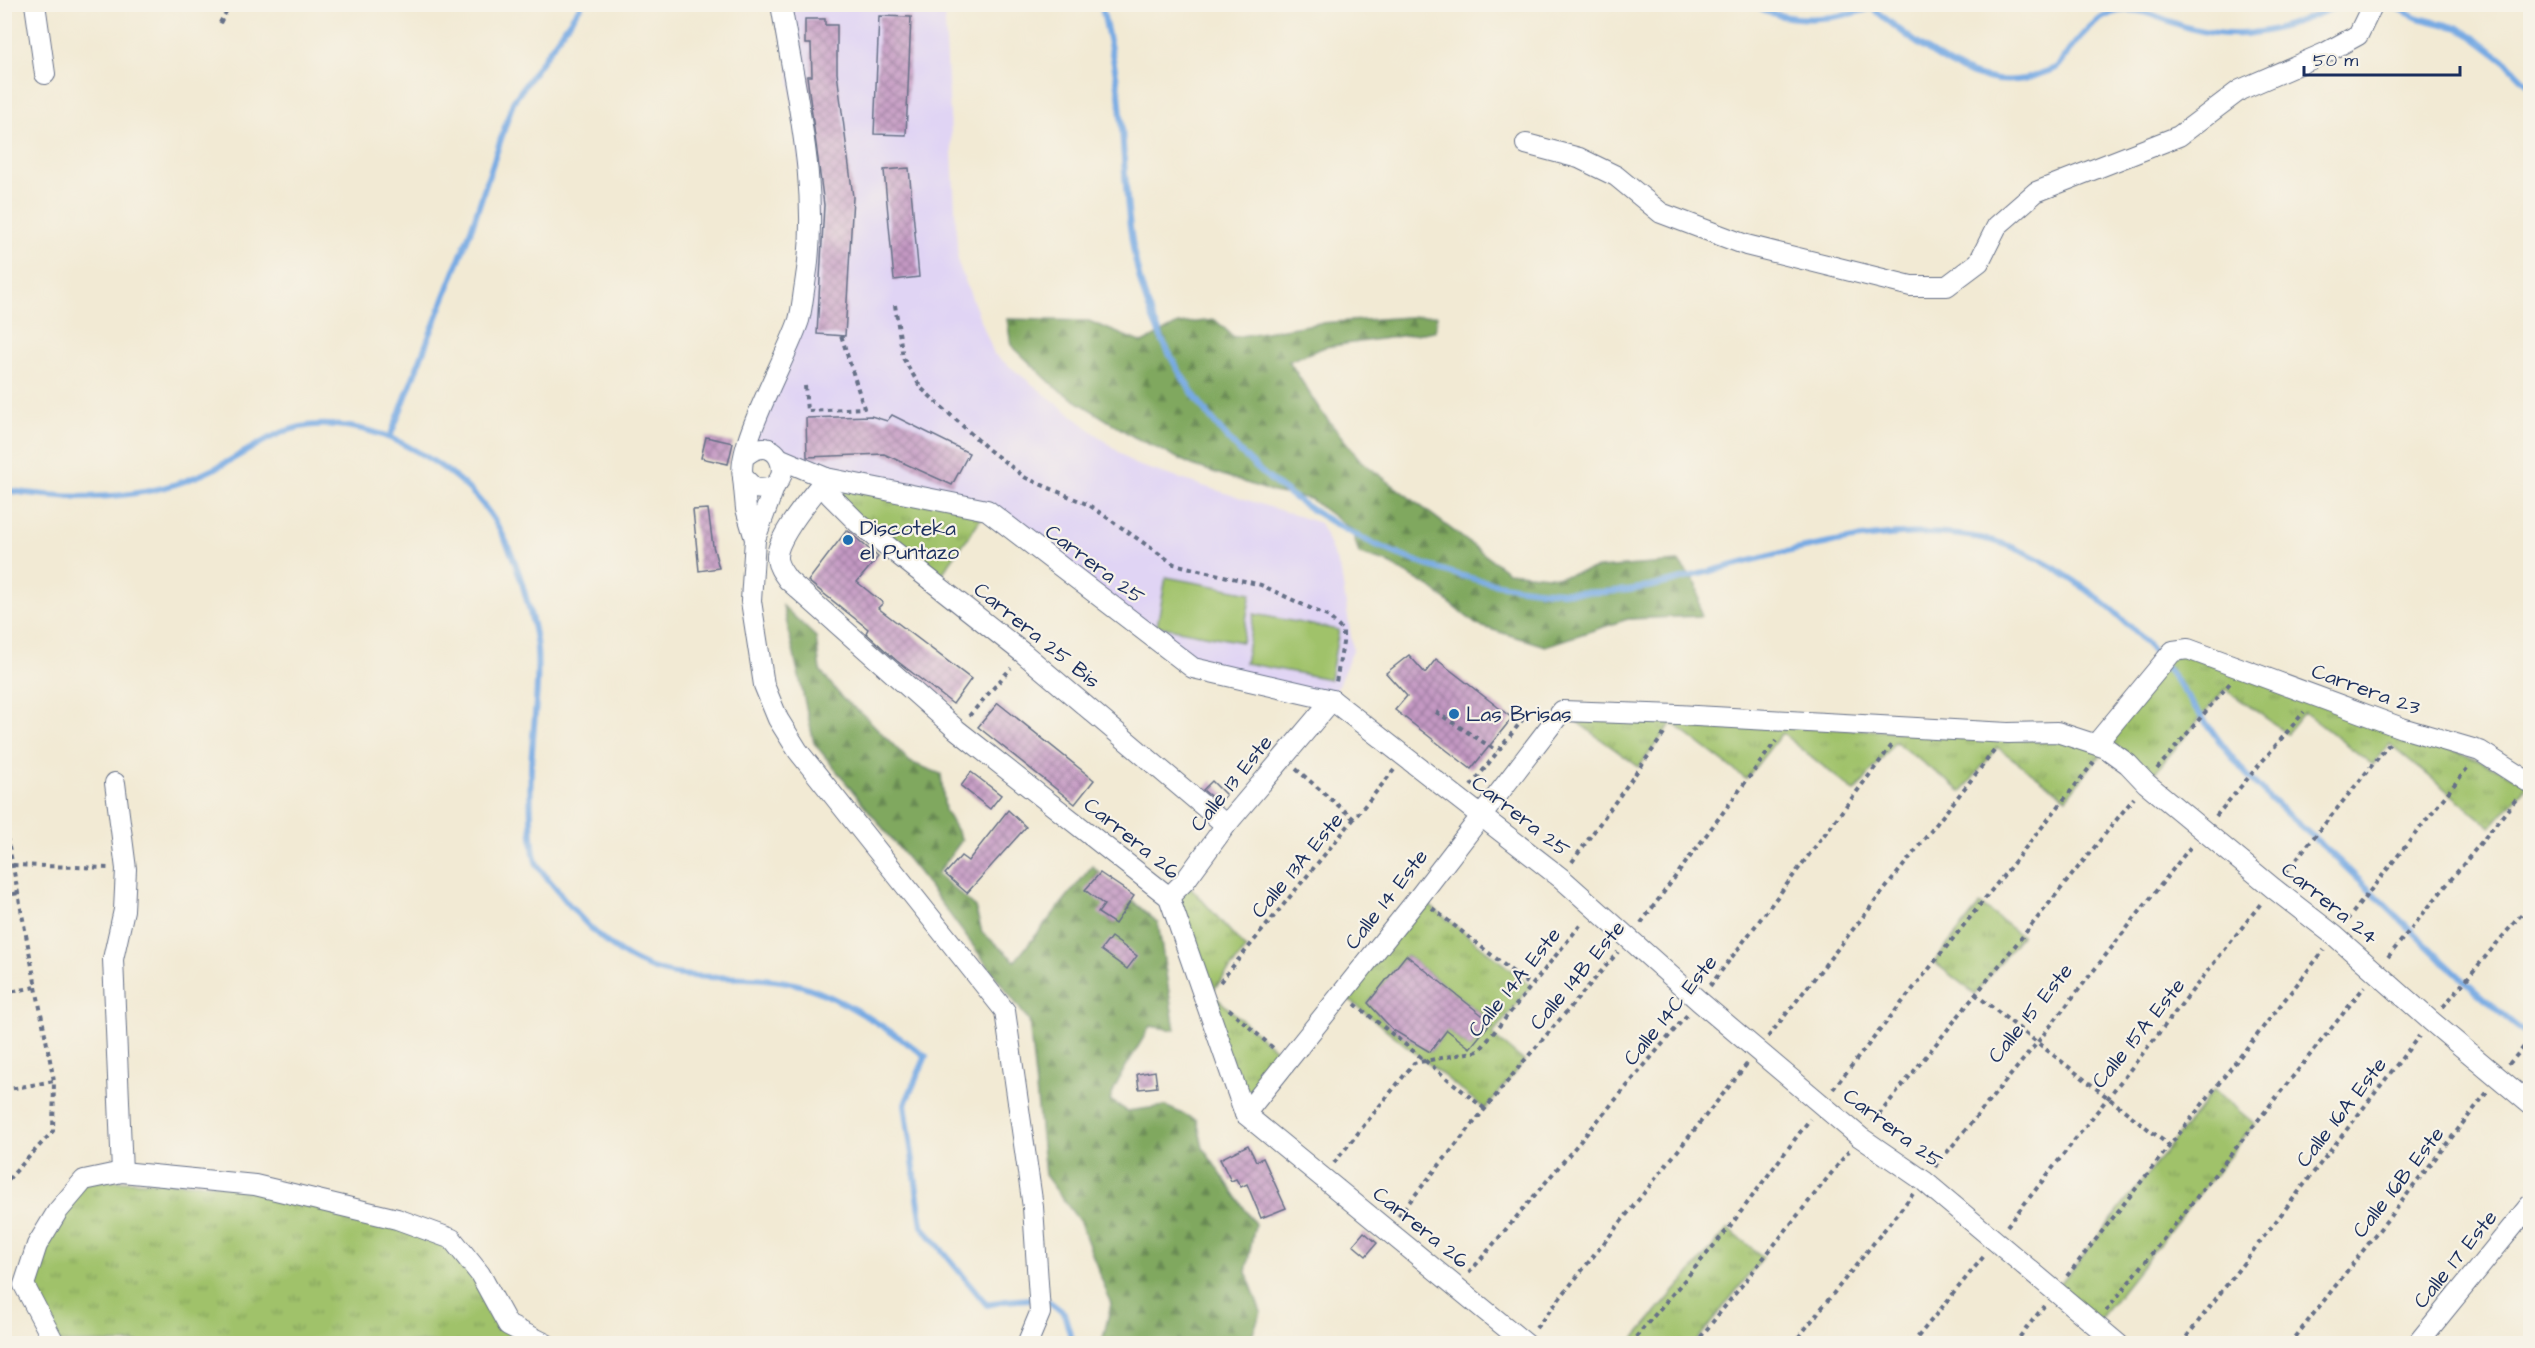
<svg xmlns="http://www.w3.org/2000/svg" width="2535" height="1348" viewBox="0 0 2535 1348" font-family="'Architects Daughter',sans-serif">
<defs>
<pattern id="grass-tufts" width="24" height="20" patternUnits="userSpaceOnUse" patternTransform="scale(1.5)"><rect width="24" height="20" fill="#a0c26b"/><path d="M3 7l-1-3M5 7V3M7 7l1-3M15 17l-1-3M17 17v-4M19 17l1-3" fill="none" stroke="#829e5b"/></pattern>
<pattern id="forest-firs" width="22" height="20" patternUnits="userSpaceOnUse" patternTransform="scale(1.5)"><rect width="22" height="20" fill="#80a85f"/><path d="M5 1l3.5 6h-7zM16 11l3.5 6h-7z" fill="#688952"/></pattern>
<pattern id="building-cross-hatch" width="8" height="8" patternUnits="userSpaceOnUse" patternTransform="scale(1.5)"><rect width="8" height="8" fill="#c499c3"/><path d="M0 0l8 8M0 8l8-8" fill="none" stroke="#9e7da2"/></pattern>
</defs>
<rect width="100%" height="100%" fill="#f7f3e8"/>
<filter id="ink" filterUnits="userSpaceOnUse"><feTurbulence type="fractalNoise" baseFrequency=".0167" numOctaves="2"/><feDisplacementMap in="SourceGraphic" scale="12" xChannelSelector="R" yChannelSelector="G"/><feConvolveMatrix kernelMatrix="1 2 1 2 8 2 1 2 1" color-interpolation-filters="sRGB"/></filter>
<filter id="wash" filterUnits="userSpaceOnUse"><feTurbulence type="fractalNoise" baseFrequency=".008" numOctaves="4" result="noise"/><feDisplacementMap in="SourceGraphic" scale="24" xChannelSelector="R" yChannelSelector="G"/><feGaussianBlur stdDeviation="1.35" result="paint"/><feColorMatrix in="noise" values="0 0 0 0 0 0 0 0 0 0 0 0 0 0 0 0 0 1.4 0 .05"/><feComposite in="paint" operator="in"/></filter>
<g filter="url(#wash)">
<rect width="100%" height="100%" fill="#f2ead4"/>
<polygon fill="#e0d4f4" points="781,5 944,5 958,263 994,354 1134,464 1320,523 1341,572 1353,650 1332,700 1193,668 987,510 826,478 748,439 759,417 810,257"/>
<g fill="url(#grass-tufts)" stroke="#5e7864" stroke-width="1.5" fill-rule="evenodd">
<polygon points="826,478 987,510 935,584 858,523"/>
<polygon points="2173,651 2402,728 2530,783 2491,827 2390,744 2373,765 2304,712 2287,733 2225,689 2146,783 2106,748 2066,798 1997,747 1962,792 1895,742 1855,792 1782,733 1746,779 1672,723 1639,767 1562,711 2096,744"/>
<polygon points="1185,881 1246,949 1211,993 1288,1061 1245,1114 1172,910"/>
<path d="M1419,897L1531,986L1492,1035L1524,1061L1485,1109L1342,994ZM1406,955L1491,1022L1470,1048L1447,1030L1430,1052L1393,1030L1368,1003Z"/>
<polygon points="1980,904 2021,936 1975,994 1934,962"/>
<polygon points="2214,1090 2255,1124 2095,1325 2056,1290"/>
<polygon points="84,1180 255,1185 452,1239 508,1325 546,1343 55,1343 24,1285"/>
<polygon points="1728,1229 1763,1257 1695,1343 1630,1343"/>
</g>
<g fill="url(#forest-firs)" stroke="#4e6c5e" stroke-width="1.5">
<polygon points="1437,315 1435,331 1325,347 1289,361 1320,410 1361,461 1508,572 1559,577 1598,568 1679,562 1697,585 1701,616 1628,619 1545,646 1477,625 1430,587 1386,562 1359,554 1352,530 1310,499 1273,492 1192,465 1134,437 1057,389 1011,345 1007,319 1089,321 1142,343 1178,324 1215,320 1234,337 1320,323"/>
<path d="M783,606L816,637L820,670L842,698L866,717L910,762L941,774L945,810L962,840L937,874L975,907L982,932L1015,961L1092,866L1158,923L1175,1030L1150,1026C1136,1053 1120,1071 1110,1100L1127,1111L1165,1106L1197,1120L1203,1148L1255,1224L1246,1272L1261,1312L1249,1343H1102L1111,1304L1080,1222L1045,1175L1029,1021L919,873L814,743Z"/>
</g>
<g fill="#a0c26b" stroke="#5e7864" stroke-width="1.5">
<polygon points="1166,577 1251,593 1242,642 1157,626"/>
<polygon points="1254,614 1339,630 1330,679 1245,663"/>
</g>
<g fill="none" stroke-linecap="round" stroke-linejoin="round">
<g stroke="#77aae3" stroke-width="6">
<path d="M1101,4C1108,34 1115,63 1119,94C1126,160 1124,230 1144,294C1166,361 1207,423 1259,470C1363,562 1539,618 1674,581C1768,556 1918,510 2012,547C2069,570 2125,615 2163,663C2192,701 2216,741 2248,776C2275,806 2308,831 2337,859C2401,919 2461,983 2530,1037"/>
<path d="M1755,4C1784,27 1847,19 1880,4"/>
<polyline points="2389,4 2418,18 2459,28 2472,36 2504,60 2530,87"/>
<path d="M1872,8C1917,43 1979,100 2040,74C2045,72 2053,70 2057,67C2061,64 2065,57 2068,52C2083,33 2101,10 2128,10C2148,10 2170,23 2189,28C2251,44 2286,27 2343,4"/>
<polyline points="390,437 472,227 513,102 582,4"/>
<path d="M4,490C64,499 126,502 185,481C263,454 278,406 373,432C388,436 402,443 416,451C474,483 503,520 522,583C528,604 535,626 537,649C540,689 532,730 531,770C530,788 530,850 537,864C542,873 551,882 558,891C590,932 628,969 682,975C723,980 763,974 803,986C847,1000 888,1030 926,1056L905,1104L922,1226L987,1305L1005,1301L1044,1298L1064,1313L1071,1337L1078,1344"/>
</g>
</g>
<g id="blocks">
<g fill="url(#building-cross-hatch)">
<polygon points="879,16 911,17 906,135 874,134"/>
<polygon points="805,19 825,19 825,25 837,25 837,73 853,197 845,336 817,334 824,205 807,76 812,76 811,44 805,44"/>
<polygon points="909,168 919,277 894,280 884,170"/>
<polygon points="892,415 969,453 952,485 884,454 807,457 806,418 871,416 887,421"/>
<polygon points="706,437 733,443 728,464 701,458"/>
<polygon points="708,509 713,546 719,568 699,571 693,510"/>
<polygon points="847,530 878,557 857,582 883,603 878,608 971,679 953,704 897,661 866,633 868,629 808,581"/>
<polygon points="1409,655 1425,673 1436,659 1512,718 1471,769 1395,710 1407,696 1386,673"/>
<polygon points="998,703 1094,780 1075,804 978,727"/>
<polygon points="971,772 1001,795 990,809 961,786"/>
<polygon points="1212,781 1226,795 1219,803 1203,790"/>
<polygon points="1008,810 1026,827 967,893 945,874 961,856 968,861"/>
<polygon points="1100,873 1134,896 1115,924 1098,913 1104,905 1085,890"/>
<polygon points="1111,937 1137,956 1127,969 1101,950"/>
<polygon points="1406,955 1491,1022 1470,1048 1447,1030 1430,1052 1393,1030 1368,1003"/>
<polygon points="1155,1071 1157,1087 1139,1089 1137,1074"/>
<polygon points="1248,1145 1256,1161 1263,1158 1286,1208 1261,1218 1247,1184 1241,1187 1236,1179 1231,1181 1220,1159"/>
<polygon points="1364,1232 1377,1243 1366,1256 1353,1245"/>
</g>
</g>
</g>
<g filter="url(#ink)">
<use href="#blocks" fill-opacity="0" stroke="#667087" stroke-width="1.5"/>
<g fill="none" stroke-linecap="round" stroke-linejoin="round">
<g stroke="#667087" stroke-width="22">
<g id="street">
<polyline points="35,4 45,74"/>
<polyline points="1526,144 1579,158 1616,176 1661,213 1746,245 1911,286 1947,286 1979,262 1997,226 2036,192 2179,136 2240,90 2325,53 2358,35 2373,4"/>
<path d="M744,457C782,423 801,497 754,488L743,477C735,447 788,355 799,320C802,309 803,296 805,284C821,190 796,97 781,4"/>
<polyline points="781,459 826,478 987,510 1193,668 1332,700 1561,878 1699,1001 1860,1137 1924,1181 2118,1344"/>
<polyline points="743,477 746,509 755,539"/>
<path d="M826,478C813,495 775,538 777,559C778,567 783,573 788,580L957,730L1169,897L1245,1114L1526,1344"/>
<polyline points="826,478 830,495 858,523 1023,653 1226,825"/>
<polyline points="775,485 755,539 751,601 764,685 778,719 798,751 1005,1011 1033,1207 1040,1313 1027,1344"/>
<polyline points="2096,744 2173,651 2188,649 2402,728 2480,751 2530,783"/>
<polyline points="115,783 126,869 124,910 113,959 122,1172"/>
<polyline points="1169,897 1185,881 1226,825 1332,700"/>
<polyline points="1245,1114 1419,897 1562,711 1678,715 2008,733 2057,732 2106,748 2128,764 2146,783 2273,888 2335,936 2431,1021 2530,1104"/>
<polyline points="55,1344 24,1285 37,1245 57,1212 84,1180 122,1172 255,1185 397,1219 452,1239 480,1274 508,1325 546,1344"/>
<polyline points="2417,1344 2530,1205"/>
</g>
</g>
<g stroke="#667087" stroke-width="4" stroke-dasharray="4.5 4.5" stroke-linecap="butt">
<polyline points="220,23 230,4"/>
<polyline points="895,305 903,358 921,388 989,450 1026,478 1089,505 1174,564 1261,585 1329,617 1343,631 1343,643 1336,682"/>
<polyline points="805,386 807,411 864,408 841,335"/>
<polyline points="1436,712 1497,751"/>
<polyline points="969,716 1011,668"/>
<polyline points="1296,769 1354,819"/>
<polyline points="2157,769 2230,683"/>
<polyline points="1471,786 1523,719"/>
<polyline points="2216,816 2304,712"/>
<polyline points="4,840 8,841 54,1081 53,1131 4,1184"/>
<polyline points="1572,862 1664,734"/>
<polyline points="13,865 108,868"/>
<polyline points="2285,873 2390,743"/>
<polyline points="4,896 18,893"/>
<polyline points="1432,908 1531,986"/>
<polyline points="2347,920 2469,766"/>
<polyline points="1641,923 1776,741"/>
<polyline points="2388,957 2518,797"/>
<polyline points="1220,982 1394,770"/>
<polyline points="1710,986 1892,745"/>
<polyline points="4,993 36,987"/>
<polyline points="1975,994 2170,1146"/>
<polyline points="1355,1004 1485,1109"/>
<polyline points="2443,1007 2530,904"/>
<polyline points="1229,1009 1273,1048"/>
<polyline points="1768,1037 1994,751"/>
<polyline points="2509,1064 2530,1040"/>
<polyline points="1833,1089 2094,762"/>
<polyline points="4,1090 54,1081"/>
<polyline points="1873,1122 2134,798"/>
<polyline points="1334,1163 1414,1063 1479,1051 1582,923"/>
<polyline points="1935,1167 2037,1043 2192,845"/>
<polyline points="1398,1216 1524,1061 1618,952"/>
<polyline points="2007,1226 2262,902"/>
<polyline points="1469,1273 1687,1015"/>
<polyline points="2067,1276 2324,950"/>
<polyline points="2106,1311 2365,986"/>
<polyline points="1536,1328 1747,1064"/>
<polyline points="1630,1344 1728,1229 1810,1119"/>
<polyline points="1695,1344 1849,1151"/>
<polyline points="1793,1344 1913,1194"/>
<polyline points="1912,1344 1984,1256"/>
<polyline points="2014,1344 2044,1306"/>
<polyline points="2181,1344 2419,1036"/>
<polyline points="2290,1344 2488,1091"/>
</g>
<use href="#street" stroke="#fff" stroke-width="20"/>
</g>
</g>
<g fill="#1f6fb2" stroke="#f7f3e8" stroke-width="2">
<circle cx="848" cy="540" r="6"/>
<circle cx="1454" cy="714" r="6"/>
</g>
<g text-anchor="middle" stroke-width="4.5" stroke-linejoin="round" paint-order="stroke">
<g font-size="21" fill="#1b2f5e" stroke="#f7f3e8" text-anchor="start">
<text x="860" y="535">Discoteka<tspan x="860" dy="24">el Puntazo</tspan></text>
<text x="1466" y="721">Las Brisas</text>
</g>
<g font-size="21" fill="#1b2f5e" stroke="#f7f3e8">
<text transform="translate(1095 564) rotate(37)" y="7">Carrera 25</text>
<text transform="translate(1037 635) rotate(39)" y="7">Carrera 25 Bis</text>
<text transform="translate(2366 689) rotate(20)" y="7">Carrera 23</text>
<text transform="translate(1231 783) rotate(-51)" y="7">Calle 13 Este</text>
<text transform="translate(1521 816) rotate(38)" y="7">Carrera 25</text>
<text transform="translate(1132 838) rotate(39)" y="7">Carrera 26</text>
<text transform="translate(1297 865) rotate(-50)" y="7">Calle 13A Este</text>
<text transform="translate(1386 899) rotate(-52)" y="7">Calle 14 Este</text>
<text transform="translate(2330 903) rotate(39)" y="7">Carrera 24</text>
<text transform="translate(1577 975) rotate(-50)" y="7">Calle 14B Este</text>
<text transform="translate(1514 982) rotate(-51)" y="7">Calle 14A Este</text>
<text transform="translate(1670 1010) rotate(-51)" y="7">Calle 14C Este</text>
<text transform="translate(2030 1013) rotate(-51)" y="7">Calle 15 Este</text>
<text transform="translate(2138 1033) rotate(-51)" y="7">Calle 15A Este</text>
<text transform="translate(2341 1112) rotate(-52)" y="7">Calle 16A Este</text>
<text transform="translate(1893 1128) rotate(37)" y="7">Carrera 25</text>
<text transform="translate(2398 1182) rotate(-52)" y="7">Calle 16B Este</text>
<text transform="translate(1421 1227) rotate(39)" y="7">Carrera 26</text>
<text transform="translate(2455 1259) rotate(-51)" y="7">Calle 17 Este</text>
</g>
</g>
<rect width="2535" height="1348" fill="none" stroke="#f7f3e8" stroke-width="24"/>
<path d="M2304 66v9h156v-9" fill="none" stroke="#1b2f5e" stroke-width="3"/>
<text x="2313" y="66" font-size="18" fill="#1b2f5e" stroke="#f7f3e8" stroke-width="4.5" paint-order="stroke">50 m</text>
</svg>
